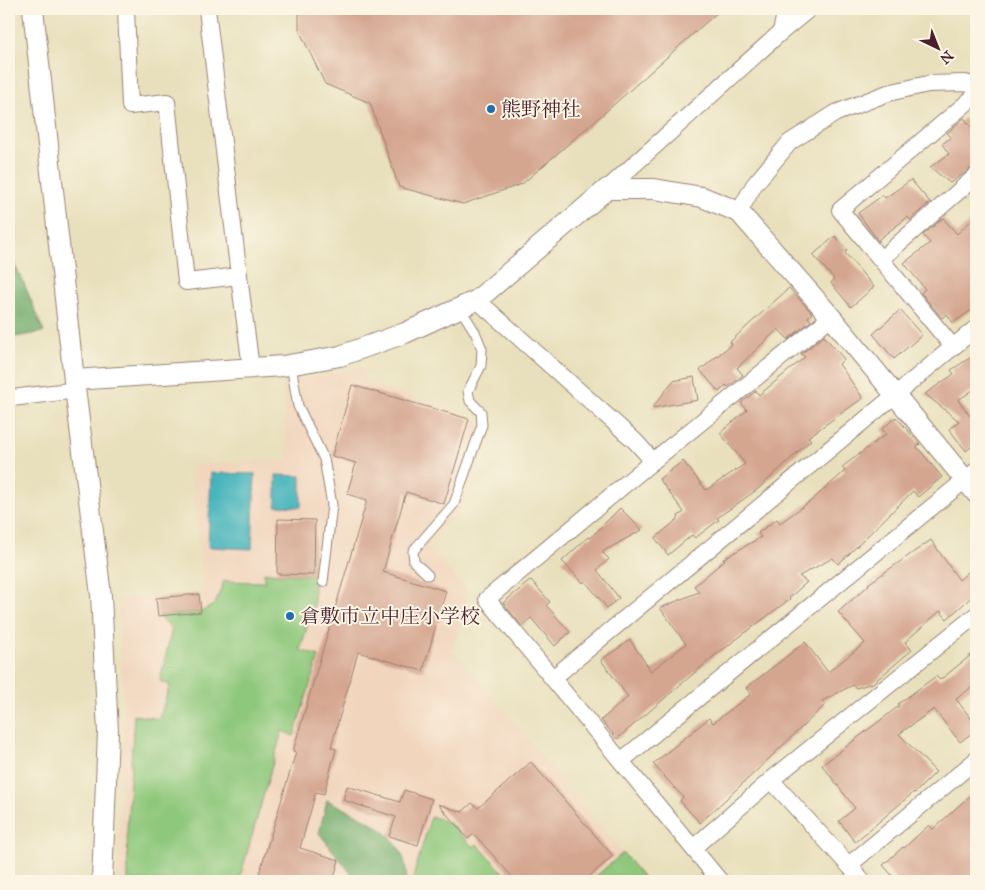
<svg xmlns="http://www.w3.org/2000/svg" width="985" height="890" viewBox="0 0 985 890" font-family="'IM FELL Great Primer','Noto Serif JP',serif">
<rect width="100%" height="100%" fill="#fcf5e5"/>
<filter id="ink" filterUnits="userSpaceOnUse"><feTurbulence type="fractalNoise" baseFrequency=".02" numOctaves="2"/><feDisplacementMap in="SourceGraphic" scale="10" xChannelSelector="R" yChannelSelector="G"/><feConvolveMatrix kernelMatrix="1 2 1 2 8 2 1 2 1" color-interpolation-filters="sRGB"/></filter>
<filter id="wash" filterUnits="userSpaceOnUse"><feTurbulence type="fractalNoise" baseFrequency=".0096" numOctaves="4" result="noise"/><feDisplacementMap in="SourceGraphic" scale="20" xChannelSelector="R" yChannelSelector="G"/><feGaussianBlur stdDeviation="1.12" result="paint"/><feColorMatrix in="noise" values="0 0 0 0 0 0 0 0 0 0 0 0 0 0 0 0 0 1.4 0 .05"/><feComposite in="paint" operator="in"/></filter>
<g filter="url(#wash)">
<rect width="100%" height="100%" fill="#e8e0bc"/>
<polygon fill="#f1d5bd" points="362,366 366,382 494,425 459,509 426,545 468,591 453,650 646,881 117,881 123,733 123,685 118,599 204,593 191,465 287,460 283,382 337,373"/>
<g fill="#8ec87c" stroke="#6c7454">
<polygon points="264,572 277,574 314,575 314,605 300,650 319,656 294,736 282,731 239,881 128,881 127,829 134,715 159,719 170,685 160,681 172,628 158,616 201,612 215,604 224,581 264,582"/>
<polygon points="431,816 451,824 473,847 477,844 511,881 412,881"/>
<polygon points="623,853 646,881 590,881"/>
</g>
<g fill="#72ac6c" stroke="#5e664c">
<polygon points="9,255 23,281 44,332 9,338"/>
<path d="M327,800C362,818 410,833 406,881H357L319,833Z"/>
</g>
<g fill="#44b4bb" stroke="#476a73">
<polygon points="211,473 255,474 252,549 208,547"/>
<polygon points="276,475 301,476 301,507 276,506"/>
</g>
<g id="blocks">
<g fill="#d4a58f">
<polygon points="299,9 721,9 602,115 522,184 463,204 399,187 370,103 325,84 299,30"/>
<polygon points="964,118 976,133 976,165 950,183 930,167 949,154 942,144 951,137 947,133"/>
<polygon points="911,180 930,202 910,220 908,217 879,239 879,242 858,213 883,195 885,198"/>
<polygon points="976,216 976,307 953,323 947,314 942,318 921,293 925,289 904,263 930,243 923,235 943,218 957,234"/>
<polygon points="835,236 847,250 845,253 874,287 851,307 831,283 834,279 813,255"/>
<polygon points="789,288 812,313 808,317 811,321 788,339 778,329 737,368 743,375 728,387 726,385 719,392 700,370 732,344 730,342"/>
<polygon points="900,310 922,335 894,359 873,334"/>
<polygon points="824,336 844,359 839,364 863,398 808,437 811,440 758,489 717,518 719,520 695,538 692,535 668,555 655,538 679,518 678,516 684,512 659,479 683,461 706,490 745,464 720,433 747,410 741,403 756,391 759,395 805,357 801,354"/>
<polygon points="976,354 976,388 958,400 976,424 976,443 966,451 949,429 959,421 925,394 954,374 951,370"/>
<polygon points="694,377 698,400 652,408 673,381"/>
<polygon points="352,385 469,419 444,504 406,492 383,572 446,591 423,671 358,652 331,747 336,749 324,794 316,792 300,848 339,860 333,881 257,881 296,752 293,751 367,500 347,494 356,463 332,456"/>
<polygon points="896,417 920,444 917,447 942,477 918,497 913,491 848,555 838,564 833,558 799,576 807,582 789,598 790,599 713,657 617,739 601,720 628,697 601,660 630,640 651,671 686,644 660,608 699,592 694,586 725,560 723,559 761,537 758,533 777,519 780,523 812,500 845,471 842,467 886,434 882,429"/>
<polygon points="620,508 642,530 602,552 609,559 597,570 619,598 607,608 585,581 583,583 562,561 588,537 590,538"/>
<polygon points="278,519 315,520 314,575 277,574"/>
<polygon points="931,540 959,580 976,565 976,593 947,619 940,611 905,642 912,650 873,683 856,688 853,685 822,701 825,705 753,774 700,823 680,801 683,797 653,764 709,718 713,723 751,694 746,688 805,642 828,672 865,643 838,612 869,585 868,584"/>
<polygon points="531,580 550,602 546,605 570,632 555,646 531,618 522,626 503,603"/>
<polygon points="199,594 201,612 158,616 156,598"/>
<polygon points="976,651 976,684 956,699 976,725 976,730 960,742 934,709 899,734 936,772 915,793 914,792 855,842 839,821 855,808 822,765 899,706 898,704 936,676 940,680"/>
<polygon points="531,762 613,856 584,881 516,881 474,834 468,839 438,804 462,812 472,803 478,808"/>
<polygon points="347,786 400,802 404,790 432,799 418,845 389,836 396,817 343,800"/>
<polygon points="976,790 976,872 964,881 897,881 883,865 903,847 904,848 929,825 933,829"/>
</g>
</g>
</g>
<g filter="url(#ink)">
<use href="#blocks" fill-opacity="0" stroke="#998074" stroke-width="1"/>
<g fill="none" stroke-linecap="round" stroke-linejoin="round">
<g stroke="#998074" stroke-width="11">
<g id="service">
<polyline points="291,365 298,406 324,459 332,505 323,582"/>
<polyline points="428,575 414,562 413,551 454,504 482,425 481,412 470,401 468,391 481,366 482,349 475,332 460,308"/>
</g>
</g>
<g stroke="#998074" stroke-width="18">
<g id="minor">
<polyline points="126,9 130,106 167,102 186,282 239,276 207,9"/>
<polyline points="781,32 786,9"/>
<polyline points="607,189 781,32 809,9"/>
<polyline points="739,212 754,185 790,142 836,113 888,93 928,84 965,83 976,86"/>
<polyline points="881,259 976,176"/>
<polyline points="239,276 251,368"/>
<polyline points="477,300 635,441 653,461"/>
<polyline points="953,347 840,210 976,95"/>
<polyline points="9,397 12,398 77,390"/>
<polyline points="553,678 976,328"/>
<polyline points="621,761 976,471"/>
<polyline points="771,780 976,615"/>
<polyline points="693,848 771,780 863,881"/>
<polyline points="849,865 976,760"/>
<polyline points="720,881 487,599 653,461 831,317"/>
</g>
</g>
<g stroke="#998074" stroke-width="22">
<g id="tertiary">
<polyline points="33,9 74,380 101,595 108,732 102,881"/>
<polyline points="74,380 283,366 340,356 405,333 477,300 607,189 654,189 702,197 739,212 831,317 976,493"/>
</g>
</g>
<use href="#service" stroke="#fff" stroke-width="9"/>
<use href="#minor" stroke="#fff" stroke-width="16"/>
<use href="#tertiary" stroke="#fff" stroke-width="20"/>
</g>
</g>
<g fill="#1f6fb2" stroke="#fcf5e5" stroke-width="2">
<circle cx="491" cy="109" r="5"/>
<circle cx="290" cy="616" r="5"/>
</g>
<g text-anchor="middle" stroke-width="4" stroke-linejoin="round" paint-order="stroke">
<g font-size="20" fill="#4a1f2b" stroke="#fcf5e5" text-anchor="start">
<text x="501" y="116">熊野神社</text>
<text x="300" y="623">倉敷市立中庄小学校</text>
</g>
</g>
<rect width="985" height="890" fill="none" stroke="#fcf5e5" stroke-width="30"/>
<g transform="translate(938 48) rotate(137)" stroke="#fcf5e5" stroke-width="4" paint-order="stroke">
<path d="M0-4L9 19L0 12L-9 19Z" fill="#4a1f2b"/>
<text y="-8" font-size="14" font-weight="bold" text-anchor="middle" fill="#4a1f2b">N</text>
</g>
</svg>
